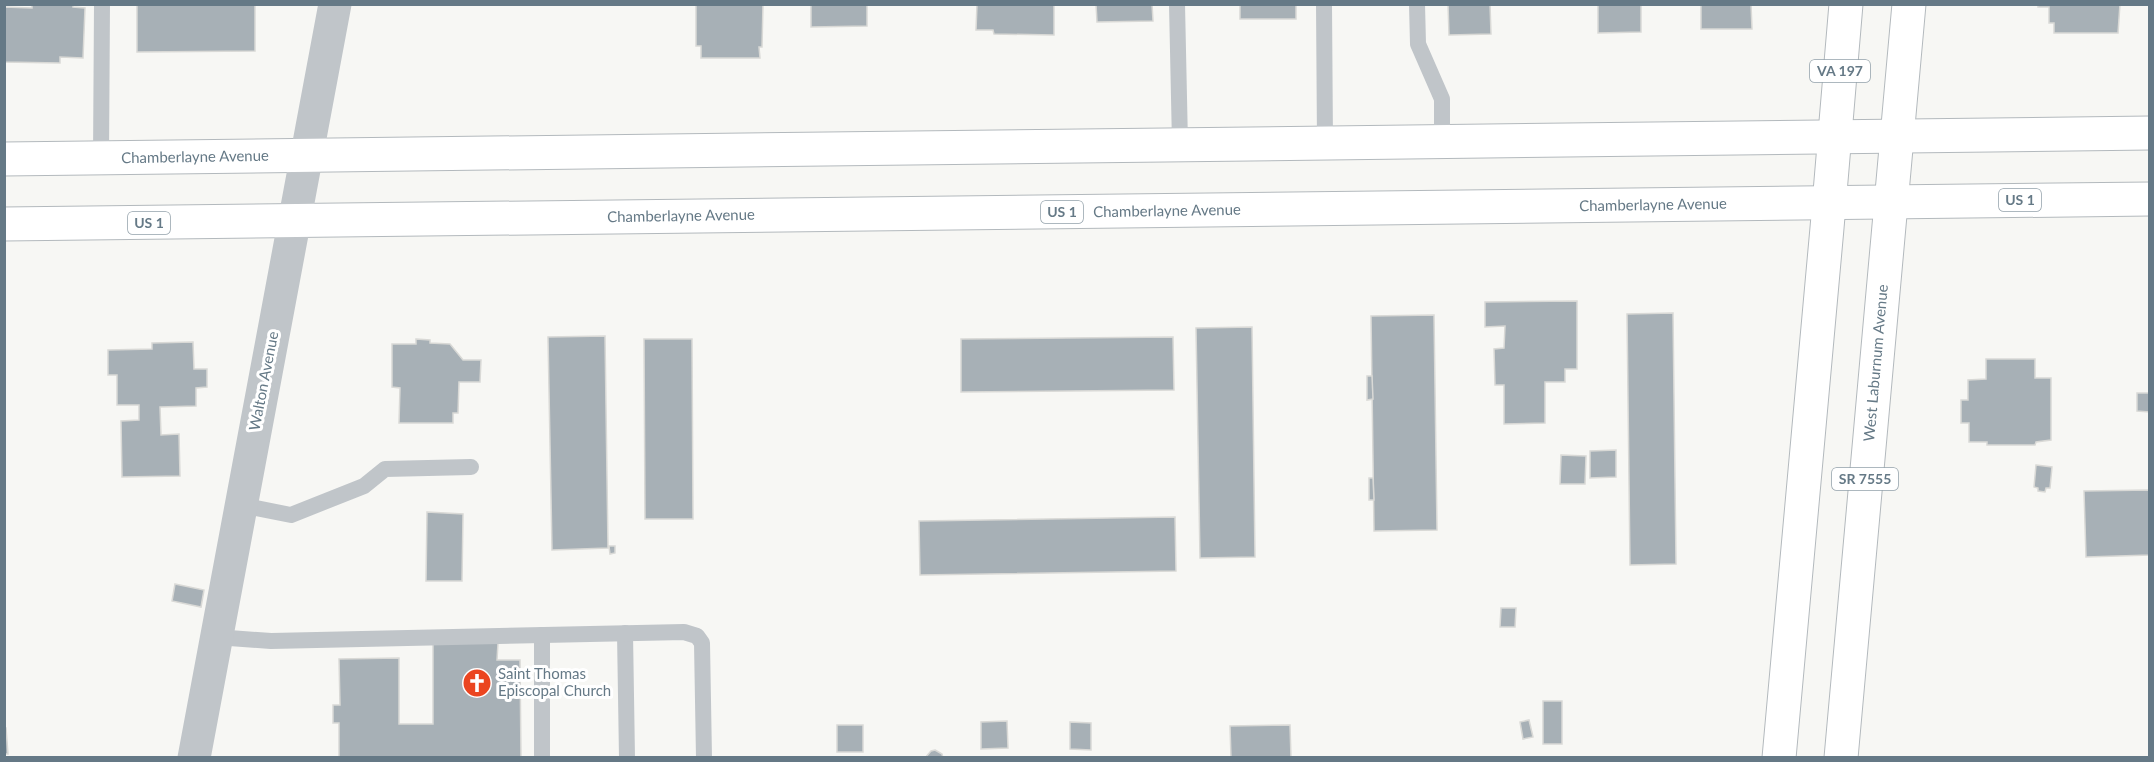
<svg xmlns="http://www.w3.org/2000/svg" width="2154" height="762" viewBox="0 0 2154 762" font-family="Lato,sans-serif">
<rect width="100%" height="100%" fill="#f7f7f4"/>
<g fill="#a7b0b6" stroke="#d9d9d6" stroke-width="1.5">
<polygon points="32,4 73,4 73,7 85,8 83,58 60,57 60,63 4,62 4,7 32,8"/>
<polygon points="137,4 255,4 255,51 137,52"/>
<polygon points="696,4 763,4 762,47 759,47 760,58 701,58 701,46 696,46"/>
<polygon points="811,4 867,4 867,26 811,27"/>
<polygon points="977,4 1054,4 1054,35 994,34 993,30 976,30"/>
<polygon points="1096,4 1152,4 1153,21 1097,22"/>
<rect x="1240" y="4" width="56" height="15"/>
<polygon points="1448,4 1490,4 1491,34 1449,35"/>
<polygon points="1598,4 1641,4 1641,32 1598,33"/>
<polygon points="1701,4 1751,4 1752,29 1701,29"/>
<polygon points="2038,4 2120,4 2118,33 2054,33 2054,23 2049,23 2049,7 2038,7"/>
<polygon points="1577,301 1577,369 1565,369 1565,382 1545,382 1545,423 1504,424 1504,385 1495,385 1494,349 1504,348 1505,326 1485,327 1485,302"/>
<polygon points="1673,313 1676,564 1630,565 1627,314"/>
<polygon points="1434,315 1437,530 1374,531 1371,316"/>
<polygon points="1252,327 1255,557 1200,558 1196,328"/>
<polygon points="605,336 608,548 552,550 548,337"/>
<polygon points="1173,337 1174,390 961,392 961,339"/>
<polygon points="416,339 430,340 430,343 450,344 463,360 481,360 480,382 459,382 458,413 453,413 453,423 399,423 400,388 392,387 392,344 416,344"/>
<polygon points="644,339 692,339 693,519 645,519"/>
<polygon points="193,342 194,369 207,369 207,387 196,388 196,406 160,407 161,435 179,434 180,476 122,477 121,421 139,420 139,405 117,405 117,375 108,375 108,350 152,349 152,343"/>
<polygon points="1986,359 2035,359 2035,378 2051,378 2051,440 2036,442 2035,445 1987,445 1987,442 1969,442 1969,423 1961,423 1961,400 1968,400 1968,380 1986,379"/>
<polygon points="1367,376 1372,376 1373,399 1367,400"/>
<polygon points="2137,393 2150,393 2150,412 2137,411"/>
<polygon points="1616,450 1616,477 1590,478 1590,451"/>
<polygon points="1561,455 1586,456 1585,484 1560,484"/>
<polygon points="2036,465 2052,467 2050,488 2046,488 2045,492 2038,491 2038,488 2034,487"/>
<polygon points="1369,478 1373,478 1374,500 1369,500"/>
<polygon points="2150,490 2150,555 2086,557 2084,491"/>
<polygon points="427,512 463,514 462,581 426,581"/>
<polygon points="1175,517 1176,571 920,575 919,521"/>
<polygon points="609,546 615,546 615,553 610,554"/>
<polygon points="175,584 204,590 201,607 172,601"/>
<polygon points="1501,608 1516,608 1515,627 1500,627"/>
<polygon points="433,643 498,643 497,660 520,660 521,758 339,758 339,723 333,723 333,705 340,705 339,659 399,658 399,724 433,724"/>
<rect x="1543" y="701" width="19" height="43"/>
<polygon points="1529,720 1533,737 1523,739 1520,722"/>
<polygon points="1007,721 1008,748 981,749 981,722"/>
<polygon points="1070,722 1091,723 1091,750 1070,749"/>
<rect x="837" y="725" width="26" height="27"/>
<polygon points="1290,725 1291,758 1231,758 1230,726"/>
<polygon points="4,728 6,728 8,754 4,754"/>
<polygon points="935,750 942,754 943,758 925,758 931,751"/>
</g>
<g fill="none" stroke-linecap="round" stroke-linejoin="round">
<g stroke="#b3b9bd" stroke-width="35">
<g id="primary">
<polyline points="4,159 2150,133"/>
<polyline points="4,224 2150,199"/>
<polyline points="1779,758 1827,228 1846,4"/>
<polyline points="1841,758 1909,4"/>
</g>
</g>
<g stroke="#c0c5c9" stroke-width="16">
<polyline points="1177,4 1180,144"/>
<polyline points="1324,4 1325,143"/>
<polyline points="1417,4 1418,44 1442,99 1442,141"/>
<polyline points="101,158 102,4"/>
<polyline points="241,505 291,515 364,486 385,469 471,467"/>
<polyline points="625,633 627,758"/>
<polyline points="542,635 542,758"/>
<polyline points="216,637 271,641 684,632 697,636 702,643 704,758"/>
</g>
<polyline stroke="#c0c5c9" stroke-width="33" points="194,758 335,4"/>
<use href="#primary" stroke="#fff" stroke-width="33"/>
</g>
<defs>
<g id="church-disc" transform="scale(1.5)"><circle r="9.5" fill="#eb4520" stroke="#fff"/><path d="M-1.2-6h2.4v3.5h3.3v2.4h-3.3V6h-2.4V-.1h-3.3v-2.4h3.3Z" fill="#fff"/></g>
</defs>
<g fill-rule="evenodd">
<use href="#church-disc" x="477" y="683"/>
</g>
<g text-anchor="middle" stroke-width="6" stroke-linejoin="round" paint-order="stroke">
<g fill="#fff" stroke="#93a1aa" stroke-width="1.5">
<rect x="1810" y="60" width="60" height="22" rx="4.5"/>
<rect x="1999" y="189" width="42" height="22" rx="4.5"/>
<rect x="1041" y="201" width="42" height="22" rx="4.5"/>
<rect x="128" y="212" width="42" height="22" rx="4.5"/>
<rect x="1832" y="468" width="66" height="22" rx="4.5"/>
</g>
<g font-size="14" font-weight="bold" fill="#657986">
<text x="1840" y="76">VA 197</text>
<text x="2020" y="205">US 1</text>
<text x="1062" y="217">US 1</text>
<text x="149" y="228">US 1</text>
<text x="1865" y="484">SR 7555</text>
</g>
<g font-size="15" fill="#657986" stroke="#fff">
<text transform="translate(195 157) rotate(-1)" y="5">Chamberlayne Avenue</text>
<text transform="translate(1653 205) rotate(-1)" y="5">Chamberlayne Avenue</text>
<text transform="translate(1167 211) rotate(-1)" y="5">Chamberlayne Avenue</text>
<text transform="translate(681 216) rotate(-1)" y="5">Chamberlayne Avenue</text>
<text transform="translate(1876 363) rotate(-85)" y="5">West Laburnum Avenue</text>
<text transform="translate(264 381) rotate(-79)" y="5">Walton Avenue</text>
</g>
<g font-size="15" fill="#657986" stroke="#fff" text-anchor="start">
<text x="498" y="679">Saint Thomas<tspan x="498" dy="17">Episcopal Church</tspan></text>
</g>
</g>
<rect width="2154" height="762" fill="none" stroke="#657986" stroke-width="12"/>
</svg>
